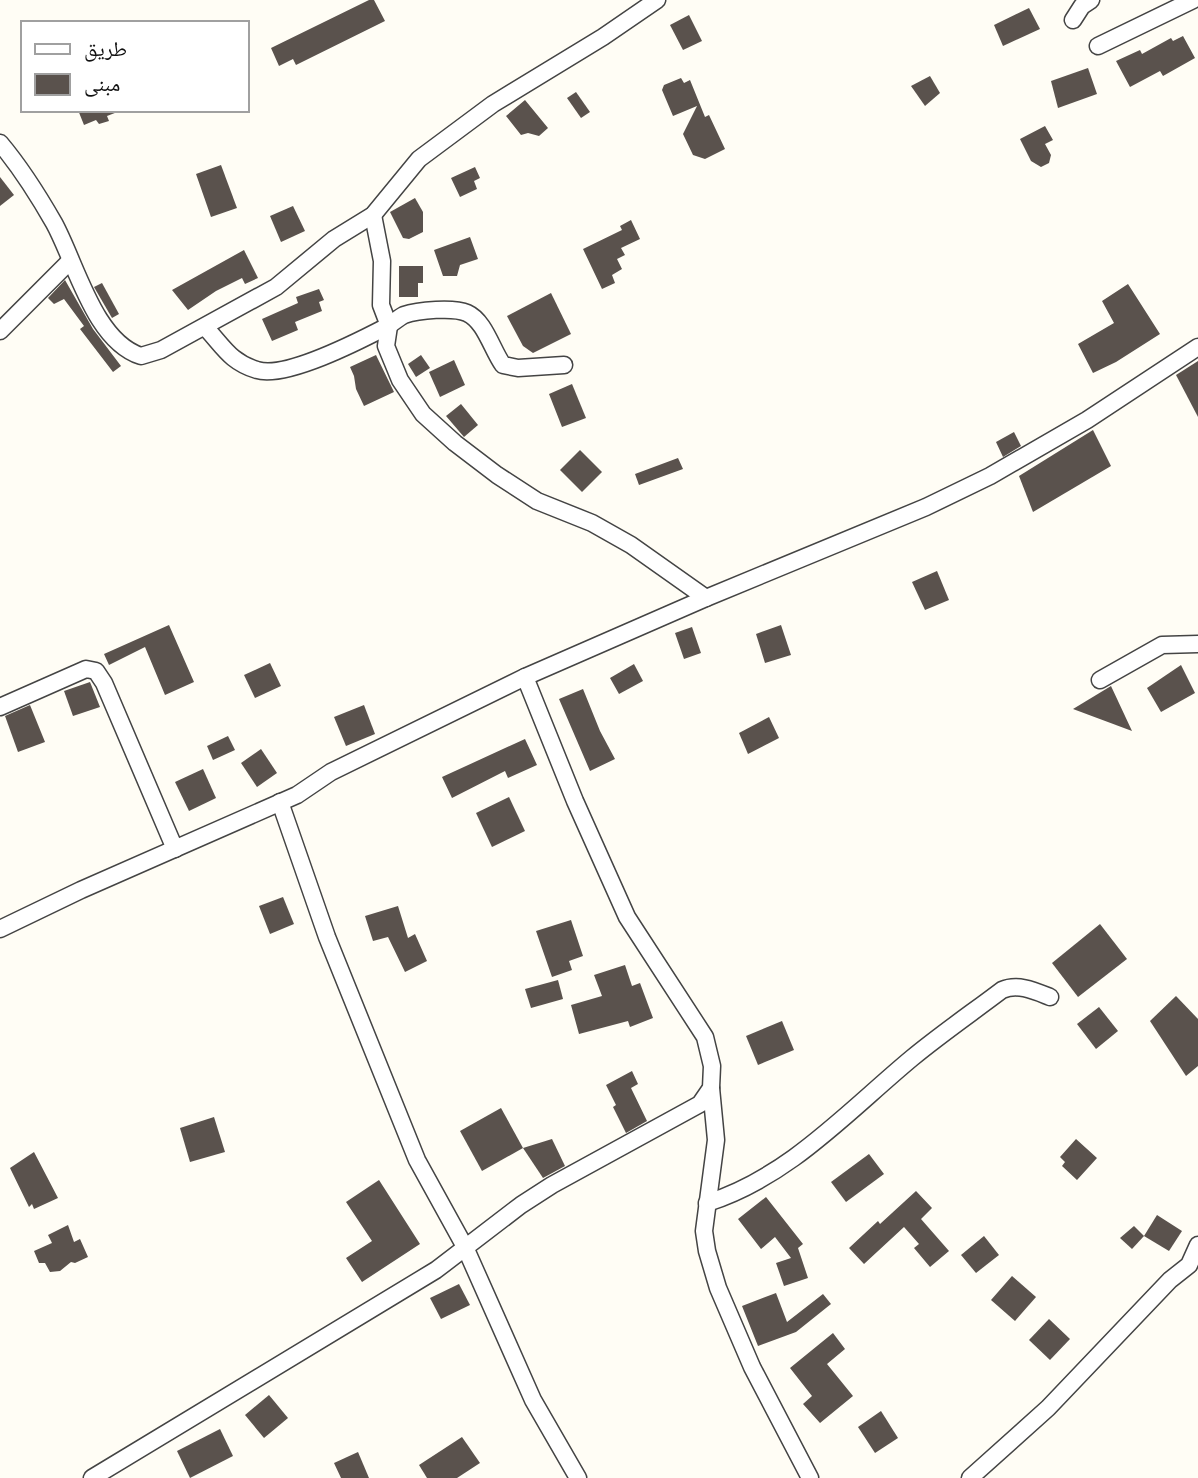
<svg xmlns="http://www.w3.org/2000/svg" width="1198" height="1478" viewBox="0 0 1198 1478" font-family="'Source Serif 4','Noto Naskh Arabic',serif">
<rect width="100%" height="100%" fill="#fffdf5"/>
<g fill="#5a524d">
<polygon points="369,0 374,0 385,21 296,65 293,59 279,66 271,48"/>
<polygon points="1029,8 1040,29 1003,46 994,25"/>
<polygon points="689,15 702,41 683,50 670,25"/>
<polygon points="1183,36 1195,58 1163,76 1160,71 1130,87 1116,61 1140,50 1142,54 1171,38 1173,41"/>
<polygon points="1088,68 1097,94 1058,108 1051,81"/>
<polygon points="930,76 940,93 925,106 911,86"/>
<polygon points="681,78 684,83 690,80 705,117 709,115 725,149 705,159 693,155 683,134 697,106 673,116 662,90 664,85"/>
<polygon points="576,92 590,112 581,118 567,98"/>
<polygon points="525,100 548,128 539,136 528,133 521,135 506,116"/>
<polygon points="78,110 120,110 120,111 107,116 109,121 99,124 96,120 84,125"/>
<polygon points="1045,126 1053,140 1045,144 1051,155 1049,163 1041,167 1031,161 1020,139"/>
<polygon points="221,165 237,208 211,217 196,174"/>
<polygon points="475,167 480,178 474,181 477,189 460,197 451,178"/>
<polygon points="0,177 14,195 0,206"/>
<polygon points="415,198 423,212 423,232 409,239 403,238 390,212"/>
<polygon points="293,206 305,231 281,242 270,216"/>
<polygon points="631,220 640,239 621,248 625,255 617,259 622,269 612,275 615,283 602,289 583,249 622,230 620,226"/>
<polygon points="470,237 478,259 460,265 457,276 443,276 434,250"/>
<polygon points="244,250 258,278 245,284 242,278 216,291 188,310 172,290"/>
<polygon points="399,266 423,266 423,283 418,283 418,297 399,297"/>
<polygon points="65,280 93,329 121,366 113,372 80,329 84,326 64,299 54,304 48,298"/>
<polygon points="102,283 119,314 112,318 94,287"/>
<polygon points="1128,284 1160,334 1116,362 1093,373 1078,344 1114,323 1102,301"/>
<polygon points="319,289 324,300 319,302 322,311 295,322 298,330 272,341 262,319 298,303 296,297"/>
<polygon points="551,293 571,334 533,353 523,346 507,316"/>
<polygon points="376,355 394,392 364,406 356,389 354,376 350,367"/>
<polygon points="421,355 430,368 416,377 408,364"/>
<polygon points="454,360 465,385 440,397 429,372"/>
<polygon points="1198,361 1198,417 1176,375"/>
<polygon points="572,384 586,418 562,427 549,394"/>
<polygon points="461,404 478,425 464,437 446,416"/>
<polygon points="1093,430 1111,466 1033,512 1019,476"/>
<polygon points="1014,432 1021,446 1003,457 996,442"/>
<polygon points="580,450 602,472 582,492 560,470"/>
<polygon points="678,458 683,469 639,485 635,474"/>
<polygon points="937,571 949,600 925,610 912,582"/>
<polygon points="169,625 194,682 165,695 145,647 109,665 104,654"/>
<polygon points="781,625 791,655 765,663 756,634"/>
<polygon points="692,627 701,653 684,659 675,633"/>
<polygon points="270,663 281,686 255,698 244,675"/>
<polygon points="634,664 643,681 619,694 610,678"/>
<polygon points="1181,665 1195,693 1161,712 1147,688"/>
<polygon points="90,682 100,707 73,716 64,691"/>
<polygon points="1111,686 1132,731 1073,709"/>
<polygon points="583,689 600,731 615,759 590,771 559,699"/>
<polygon points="30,705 45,742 18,752 5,716"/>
<polygon points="364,705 375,734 346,746 334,717"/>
<polygon points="769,717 779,738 748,754 739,733"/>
<polygon points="228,736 235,750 213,760 207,746"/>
<polygon points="525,739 537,765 508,778 505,771 452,798 442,777"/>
<polygon points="261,749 277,773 257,787 241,763"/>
<polygon points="203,769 216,798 189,811 175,782"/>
<polygon points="509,797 525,831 492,847 476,813"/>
<polygon points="283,897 294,924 270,934 259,906"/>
<polygon points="398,906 408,938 415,934 427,961 405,972 388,937 373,941 365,916"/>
<polygon points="571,920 583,956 569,961 572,970 552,977 536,931"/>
<polygon points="1100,924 1127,959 1078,997 1052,963"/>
<polygon points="625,965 632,986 640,983 653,1018 630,1027 628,1021 579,1034 571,1005 602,996 594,975"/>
<polygon points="558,980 563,999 531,1008 525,989"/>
<polygon points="1176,996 1198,1019 1198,1066 1186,1076 1150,1021"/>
<polygon points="1099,1007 1118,1031 1096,1049 1077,1024"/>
<polygon points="782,1021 794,1050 758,1065 746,1036"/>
<polygon points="632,1071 638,1084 631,1088 647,1121 626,1133 613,1107 616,1105 606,1085"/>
<polygon points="501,1108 523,1148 482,1171 460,1131"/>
<polygon points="214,1117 225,1152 190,1162 180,1128"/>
<polygon points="552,1139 565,1166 543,1178 523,1148"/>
<polygon points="1076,1139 1097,1158 1077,1180 1062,1166 1065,1162 1060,1157"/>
<polygon points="34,1152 58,1198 34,1209 32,1204 29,1207 10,1168"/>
<polygon points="869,1154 884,1174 846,1202 831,1182"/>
<polygon points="379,1180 420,1244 362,1282 346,1258 372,1241 346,1202"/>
<polygon points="916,1191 932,1208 921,1219 949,1251 930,1267 914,1248 919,1244 904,1227 864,1264 849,1248 878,1221 880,1224"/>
<polygon points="766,1197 803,1244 798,1248 808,1278 784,1286 776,1263 791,1258 775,1237 761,1249 738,1219"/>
<polygon points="1157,1215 1182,1231 1169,1251 1144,1236"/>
<polygon points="68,1225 74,1242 80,1239 88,1257 75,1263 71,1262 60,1271 50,1272 45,1263 39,1263 34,1251 52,1243 48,1235"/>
<polygon points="1134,1226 1144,1236 1132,1249 1120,1238"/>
<polygon points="984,1236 999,1255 976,1273 961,1255"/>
<polygon points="1012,1276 1036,1297 1015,1321 991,1300"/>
<polygon points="459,1284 470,1305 441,1319 430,1298"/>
<polygon points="776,1293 787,1322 823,1294 831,1304 796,1332 758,1346 742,1306"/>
<polygon points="1049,1319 1070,1339 1050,1360 1029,1340"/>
<polygon points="833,1333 845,1349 827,1364 853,1396 820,1423 803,1404 812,1396 790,1368"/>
<polygon points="269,1395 288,1418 264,1438 245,1415"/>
<polygon points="881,1411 898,1438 875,1453 858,1427"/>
<polygon points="220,1429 233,1456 190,1478 177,1451"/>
<polygon points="462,1437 480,1463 457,1478 427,1478 419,1465"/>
<polygon points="358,1452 369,1478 341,1478 334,1463"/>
</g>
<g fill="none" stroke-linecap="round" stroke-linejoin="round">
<g stroke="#444" stroke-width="19">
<g id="minor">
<polyline points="1073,20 1082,6 1091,0"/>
<polyline points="1098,46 1193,0"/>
<path d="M0,143C21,168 38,195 54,223C76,263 94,341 141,356L161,350L276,287L334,239L373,215L419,159L493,104L603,37L657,0"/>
<polyline points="373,215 382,261 381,305 389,326 386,346 400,380 423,414 455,443 497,475 537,501 592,523 631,545 706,598"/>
<path d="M205,327C223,346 230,362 257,370C285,379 359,341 386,327C392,324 398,318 404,315C418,310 454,307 467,313C485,321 492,350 503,365L518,368L564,365"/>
<polyline points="0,331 70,261"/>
<polyline points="1100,680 1162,645 1198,644"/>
<polyline points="0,707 86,669 96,671 104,683 175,849"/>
<polyline points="280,802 327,937 417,1160 465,1247 533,1400 578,1478"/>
<polyline points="0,929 81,890 297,795 331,772 525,677 706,598 926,507 990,476 1087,420 1198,347"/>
<polyline points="711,1088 716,1140 704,1231 707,1251 718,1288 752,1367 810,1478"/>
<path d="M707,1203C789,1177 847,1112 912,1058C941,1034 973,1012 1002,990C1018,983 1035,991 1050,997"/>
<polyline points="92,1478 436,1270 521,1205 552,1185 700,1104 711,1088 712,1066 705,1037 627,917 575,801 525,677"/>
<polyline points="970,1478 1048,1408 1170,1280 1189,1265 1198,1245"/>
</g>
</g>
<use href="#minor" stroke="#fff" stroke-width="16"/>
</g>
<rect x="21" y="21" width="228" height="91" fill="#ffffff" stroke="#a0a0a0" stroke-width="2"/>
<rect x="35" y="44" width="35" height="10" fill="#ffffff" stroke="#a0a0a0" stroke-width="2"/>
<text x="84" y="56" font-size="21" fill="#111111">طريق</text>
<rect x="35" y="74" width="35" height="21" fill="#5a524d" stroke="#a0a0a0" stroke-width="2"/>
<text x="84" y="91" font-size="21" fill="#111111">مبنى</text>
</svg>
